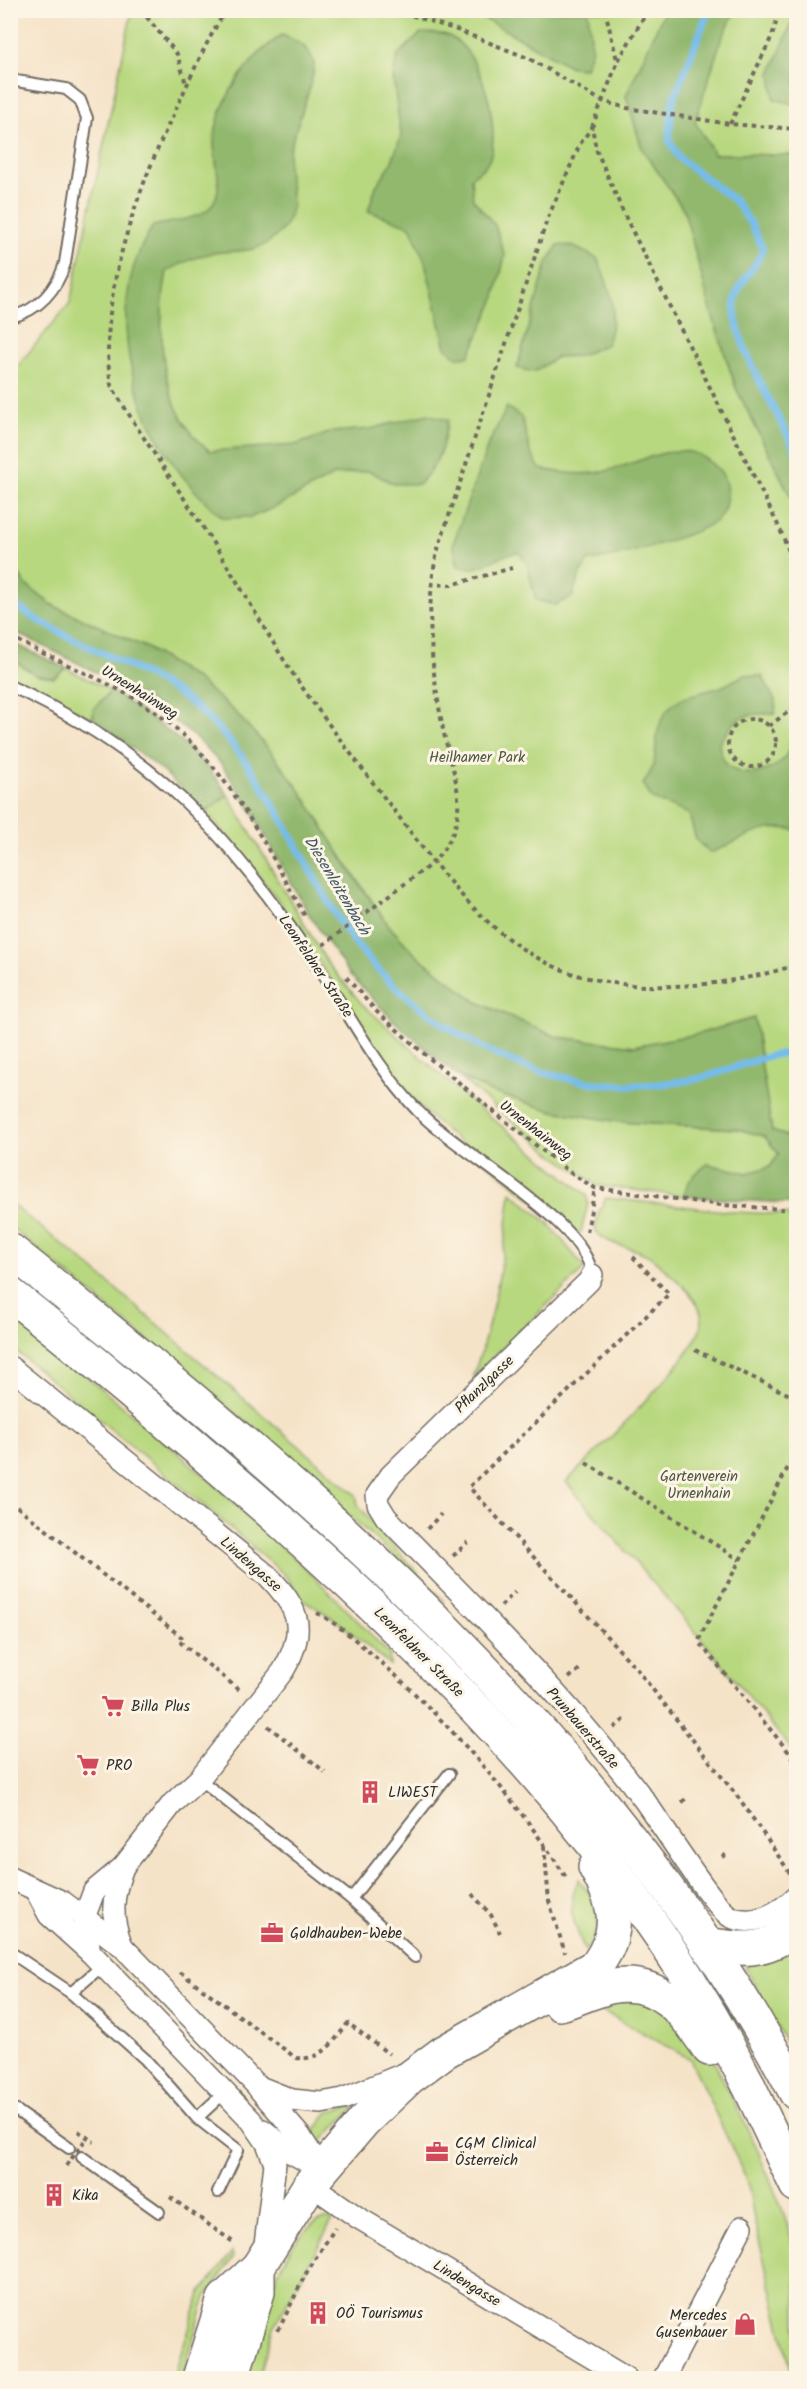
<svg xmlns="http://www.w3.org/2000/svg" width="807" height="2389" viewBox="0 0 807 2389" font-family="Kalam,sans-serif">
<rect width="100%" height="100%" fill="#fcf5e5"/>
<filter id="ink" filterUnits="userSpaceOnUse"><feTurbulence type="fractalNoise" baseFrequency=".0167" numOctaves="2"/><feDisplacementMap in="SourceGraphic" scale="12" xChannelSelector="R" yChannelSelector="G"/><feConvolveMatrix kernelMatrix="1 2 1 2 8 2 1 2 1" color-interpolation-filters="sRGB"/></filter>
<filter id="wash" filterUnits="userSpaceOnUse"><feTurbulence type="fractalNoise" baseFrequency=".008" numOctaves="4" result="noise"/><feDisplacementMap in="SourceGraphic" scale="24" xChannelSelector="R" yChannelSelector="G"/><feGaussianBlur stdDeviation="1.35" result="paint"/><feColorMatrix in="noise" values="0 0 0 0 0 0 0 0 0 0 0 0 0 0 0 0 0 1.4 0 .05"/><feComposite in="paint" operator="in"/></filter>
<g filter="url(#wash)">
<rect width="100%" height="100%" fill="#f5e3c8"/>
<g fill="#b8d87f" stroke="#728255" stroke-width="1.5">
<polygon points="132,11 796,11 796,155 714,154 670,190 684,209 711,311 736,388 796,507 796,1144 789,1137 772,1131 754,1018 698,1034 634,1046 557,1037 477,1002 415,954 389,926 269,749 234,711 195,678 147,648 52,605 25,584 11,562 11,374 70,303"/>
<polygon points="10,658 36,675 54,678 66,668 111,691 93,709 93,719 11,679"/>
<polygon points="228,795 328,964 362,1004 462,1094 587,1195 588,1204 581,1232 576,1233 567,1227 439,1125 415,1102 391,1070 276,897 206,812"/>
<path d="M455,1074L491,1092L553,1111L620,1122L737,1129L764,1136L779,1154L770,1167L747,1173L708,1164C695,1173 687,1180 684,1196L599,1186L556,1157Z"/>
<path d="M511,1192L548,1223L585,1268L473,1377C494,1316 504,1256 511,1192Z"/>
<path d="M606,1198L735,1212L796,1215V1755L700,1637L566,1482C591,1456 705,1350 702,1320C701,1298 673,1277 658,1263C639,1244 610,1250 595,1230L599,1211Z"/>
<polygon points="10,1203 82,1260 356,1495 358,1505 378,1530 444,1601 248,1424 11,1227"/>
<polygon points="10,1268 150,1382 382,1588 512,1719 84,1334 11,1275"/>
<path d="M10,1315C143,1421 274,1529 389,1654L390,1665L336,1620L302,1599L286,1576L219,1518L11,1347Z"/>
<path d="M579,1879C596,1901 606,1927 585,1951C574,1922 564,1908 579,1879Z"/>
<polygon points="796,1946 796,2061 745,1967"/>
<polygon points="643,1998 698,2029 755,2144 782,2209 796,2252 796,2378 793,2378 754,2219 748,2182 690,2059 597,2008 603,2004"/>
<polygon points="357,2105 321,2142 313,2135 327,2113"/>
<path d="M325,2219H333L274,2327L259,2378H244C257,2335 278,2233 325,2219Z"/>
<polygon points="232,2252 233,2258 206,2297 181,2378 173,2378 200,2294"/>
</g>
<g fill="#92b86e" stroke="#5e724c" stroke-width="1.5">
<polygon points="665,10 735,11 720,43 695,122 714,154 796,155 796,507 736,388 711,311 684,210 642,149 626,96"/>
<polygon points="454,11 588,11 592,48 585,68 571,67 483,18"/>
<polygon points="796,12 796,105 774,99 771,73"/>
<path d="M421,33C429,34 442,32 449,36C483,52 500,126 490,158C488,166 477,173 471,178L473,199L495,225L505,256L494,301L469,356L457,357L446,348L425,262L410,226L368,211L376,186L391,164L401,136L393,77L398,55Z"/>
<path d="M282,35C295,40 308,46 313,60C318,76 293,132 289,153C283,184 307,210 274,238C256,254 235,250 214,253C198,255 181,264 167,271C156,330 158,411 210,451L295,445L332,432L370,429L428,414L448,420C443,447 440,463 419,484H394L369,471L334,475L276,507L251,517L224,518C142,454 92,319 153,226C165,223 197,219 206,211C231,191 209,157 215,132C223,93 250,56 282,35Z"/>
<path d="M558,245L572,246L597,258C611,292 619,307 607,344L580,356L557,357L534,372L517,368L547,263Z"/>
<path d="M507,407L522,418L530,451L540,469C558,472 575,475 594,473C633,470 681,430 714,466C717,468 722,472 723,476C729,489 728,508 718,519C703,534 612,559 588,561L580,574L572,597L555,605L536,600L527,564L519,552C496,553 482,575 458,566L453,544L488,445Z"/>
<path d="M10,562L25,584L52,605L147,648L195,678L234,711L269,749L302,793L353,875L389,926L415,954L477,1002L557,1037L634,1046L698,1034L754,1018L772,1131L789,1137L796,1144V1204L684,1196C687,1180 695,1173 708,1164L747,1173L770,1167L779,1154L764,1136L737,1129L620,1122L553,1111L491,1092L455,1074L395,1022L350,975L310,916L246,801L221,764L198,740L156,706L112,680L11,630Z"/>
<polygon points="11,641 15,644 66,668 54,678 36,675 11,658"/>
<path d="M744,675L762,676L776,702L775,714C743,712 735,717 719,744C720,749 722,758 725,762C738,782 777,773 787,754C792,746 789,735 796,728V830C760,822 743,841 710,853L696,840L689,814L652,799L643,784C659,761 653,761 657,736C664,697 687,696 718,688C727,685 736,679 744,675Z"/>
<path d="M111,691C156,721 199,749 228,795L206,812L159,768L93,719V709Z"/>
</g>
<g fill="none" stroke-linecap="round" stroke-linejoin="round">
<g stroke="#74bcec" stroke-width="7">
<path d="M709,10L673,101L669,140L679,158L735,201L751,224L763,249C757,268 741,278 736,297C726,332 780,417 796,451"/>
<path d="M10,601C73,650 157,665 214,724C269,780 298,855 340,921C384,991 473,1055 553,1075C599,1087 649,1088 696,1079C724,1074 772,1049 796,1054"/>
</g>
</g>
</g>
<g filter="url(#ink)">
<g fill="none" stroke-linecap="round" stroke-linejoin="round">
<g stroke="#726b62" stroke-width="14">
<g id="service">
<path d="M10,80L66,89L80,100L87,118L65,263C57,289 39,311 10,317"/>
<path d="M10,686C153,751 231,836 316,965C348,1012 378,1070 417,1110C455,1151 587,1222 592,1275"/>
<polyline points="199,1779 351,1899 415,1957"/>
<polyline points="351,1899 449,1774"/>
<polyline points="10,1952 71,1993"/>
<polyline points="103,1965 71,1993 145,2059 197,2118"/>
<polyline points="17,2111 69,2148"/>
<polyline points="82,2157 159,2212"/>
<polyline points="218,2192 238,2150 197,2118 225,2092"/>
</g>
</g>
<g stroke="#726b62" stroke-width="24">
<g id="minor">
<path d="M592,1275L589,1281L391,1475L377,1495L378,1504L386,1517C474,1608 568,1698 644,1800C659,1820 715,1910 731,1917C754,1927 779,1913 796,1897"/>
<path d="M10,1367L268,1576C300,1609 307,1630 283,1671L199,1779L173,1803L123,1867L94,1891L84,1918L90,1952"/>
<polyline points="10,1878 63,1902 122,1946 257,2086 292,2100 321,2103 343,2099 401,2075"/>
<polyline points="36,1891 49,1915 90,1952 251,2120 267,2143 275,2164 265,2245"/>
<path d="M122,1946C110,1916 112,1897 123,1867"/>
<polyline points="259,2089 300,2136 321,2169"/>
<polyline points="263,2130 290,2152 319,2168"/>
<polyline points="310,2184 357,2217 626,2378"/>
<polyline points="664,2378 742,2227"/>
</g>
</g>
<g stroke="#726b62" stroke-width="36">
<g id="primary">
<path d="M10,1250C311,1490 614,1748 796,2093"/>
<path d="M10,1294C102,1366 190,1442 278,1519C461,1682 635,1861 747,2082"/>
<path d="M706,1944C744,1950 763,1953 796,1929"/>
<path d="M560,2004C577,1999 593,1991 610,1987C659,1976 685,2014 709,2049"/>
<path d="M199,2378L224,2299L258,2267L310,2184L364,2121L409,2078L444,2052L597,1965C623,1929 615,1903 595,1867"/>
<polyline points="232,2378 258,2292 258,2267"/>
</g>
</g>
<g stroke="#726b62" stroke-width="36">
<polyline id="motorway" points="747,2082 796,2185"/>
</g>
<g stroke="#726b62" stroke-width="4" stroke-dasharray="4.5 4.5" stroke-linecap="butt">
<polyline points="141,10 177,54 186,84"/>
<path d="M226,10C208,38 194,70 180,100C141,181 96,294 111,385C147,446 189,503 226,564C249,600 269,638 293,674C325,721 361,767 396,813C442,873 489,941 563,970C631,997 729,987 796,965"/>
<polyline points="395,10 457,30 528,58 602,101 627,108 730,124 796,129"/>
<polyline points="605,10 617,60"/>
<polyline points="648,10 618,61 592,127 596,149 623,212 779,527 796,568"/>
<polyline points="730,124 772,36 780,10"/>
<polyline points="430,584 451,585 512,568"/>
<path d="M10,636C57,663 108,679 152,710C225,760 263,841 305,916"/>
<circle cx="752" cy="743" r="24"/>
<polyline points="769,726 796,706"/>
<path d="M323,945L434,862C447,846 457,831 458,810C460,783 448,755 443,729C432,671 424,610 437,552L547,220L580,144L592,127"/>
<polyline points="346,977 377,1012 422,1052 498,1115 572,1174 595,1188 721,1205 796,1210"/>
<polyline points="587,1232 595,1188"/>
<polyline points="633,1257 669,1294 469,1487 635,1667 741,1801 792,1876"/>
<polyline points="792,1312 796,1314"/>
<polyline points="695,1350 796,1398"/>
<polyline points="796,1452 700,1637 699,1642 796,1761"/>
<polyline points="586,1463 740,1560"/>
<polyline points="10,1501 184,1639 181,1643 242,1692"/>
<polyline points="427,1529 441,1514"/>
<polyline points="453,1556 468,1542"/>
<polyline points="501,1606 515,1592"/>
<path d="M317,1613C340,1625 362,1646 382,1663C452,1726 517,1800 567,1879"/>
<polyline points="569,1678 582,1667"/>
<polyline points="268,1726 325,1772"/>
<polyline points="614,1728 625,1719"/>
<polyline points="682,1802 689,1797"/>
<polyline points="544,1846 549,1901 565,1953"/>
<polyline points="722,1857 729,1853"/>
<polyline points="472,1894 491,1915 500,1933"/>
<path d="M180,1972L296,2058C323,2061 333,2042 348,2023L389,2054"/>
<polyline points="78,2131 94,2142"/>
<polyline points="170,2197 233,2242"/>
<polyline points="278,2331 305,2275 335,2228"/>
</g>
<use href="#service" stroke="#fff" stroke-width="10"/>
<use href="#minor" stroke="#fff" stroke-width="21"/>
<use href="#primary" stroke="#fff" stroke-width="33"/>
<use href="#motorway" stroke="#fff" stroke-width="33"/>
<polyline stroke="#726b62" stroke-width="4" stroke-dasharray="4.5 4.5" stroke-linecap="butt" points="66,2166 86,2139"/>
</g>
</g>
<defs>
<g id="supermarket-bare" transform="scale(1.8)"><path d="M-6-5.5h2.5l.6 2H6L4.5 2H-2.5L-4.4-4H-6ZM-1.5 3.2a1.3 1.3 0 1 0 .1 0ZM3 3.2a1.3 1.3 0 1 0 .1 0Z" fill="#d1495b" stroke="#fcf5e5" stroke-width="2.5" paint-order="stroke"/></g>
<g id="building-bare" transform="scale(1.8)"><path d="M-4-6H4V6H1V3H-1V6H-4ZM-2.5-4.3h1.7v1.8h-1.7ZM.8-4.3h1.7v1.8H.8ZM-2.5-1h1.7V.8h-1.7ZM.8-1h1.7V.8H.8Z" fill="#d1495b" stroke="#fcf5e5" stroke-width="2.5" paint-order="stroke"/></g>
<g id="office-bare" transform="scale(1.8)"><path d="M-6-3h4V-5.5h4V-3h4V5H-6ZM-1-4.5V-3h2v-1.5ZM-6 0V1H6V0Z" fill="#d1495b" stroke="#fcf5e5" stroke-width="2.5" paint-order="stroke"/></g>
<g id="shop-bare" transform="scale(1.8)"><path d="M-5-2.5h2.3a2.7 3.5 0 0 1 5.4 0H5L5.5 6h-11ZM-1.5-2.5h3a1.5 2.3 0 0 0-3 0Z" fill="#d1495b" stroke="#fcf5e5" stroke-width="2.5" paint-order="stroke"/></g>
</defs>
<g fill-rule="evenodd">
<use href="#supermarket-bare" x="113" y="1706"/>
<use href="#supermarket-bare" x="88" y="1765"/>
<use href="#building-bare" x="370" y="1792"/>
<use href="#office-bare" x="272" y="1933"/>
<use href="#office-bare" x="437" y="2152"/>
<use href="#building-bare" x="54" y="2195"/>
<use href="#building-bare" x="318" y="2313"/>
<use href="#shop-bare" x="745" y="2324"/>
</g>
<g text-anchor="middle" stroke-width="6" stroke-linejoin="round" paint-order="stroke">
<g font-size="15" fill="#2b2b2b" stroke="#fcf5e5">
<text transform="translate(140 692) rotate(32)" y="5">Urnenhainweg</text>
<text transform="translate(316 966) rotate(56)" y="5">Leonfeldner Straße</text>
<text transform="translate(536 1130) rotate(38)" y="5">Urnenhainweg</text>
<text transform="translate(484 1384) rotate(-44)" y="5">Pflanzlgasse</text>
<text transform="translate(251 1564) rotate(41)" y="5">Lindengasse</text>
<text transform="translate(419 1652) rotate(45)" y="5">Leonfeldner Straße</text>
<text transform="translate(583 1728) rotate(49)" y="5">Prunbauerstraße</text>
<text transform="translate(467 2283) rotate(31)" y="5">Lindengasse</text>
</g>
<g font-size="15" fill="#4e5640" stroke="#fcf5e5">
<text x="477" y="762">Heilhamer Park</text>
<text x="699" y="1481">Gartenverein<tspan x="699" dy="17">Urnenhain</tspan></text>
</g>
<g font-size="15" fill="#2b2b2b" stroke="#fcf5e5" text-anchor="start">
<text x="131" y="1711">Billa Plus</text>
<text x="106" y="1770">PRO</text>
<text x="388" y="1797">LIWEST</text>
<text x="290" y="1938">Goldhauben-Webe</text>
<text x="455" y="2148">CGM Clinical<tspan x="455" dy="17">Österreich</tspan></text>
<text x="72" y="2200">Kika</text>
<text x="336" y="2318">OÖ Tourismus</text>
<text x="727" y="2320" text-anchor="end">Mercedes<tspan x="727" dy="17">Gusenbauer</tspan></text>
</g>
<g font-size="16" font-style="italic" fill="#415665" stroke="#fcf5e5">
<text transform="translate(338 885) rotate(59)" y="6">Diesenleitenbach</text>
</g>
</g>
<rect width="807" height="2389" fill="none" stroke="#fcf5e5" stroke-width="36"/>
</svg>
